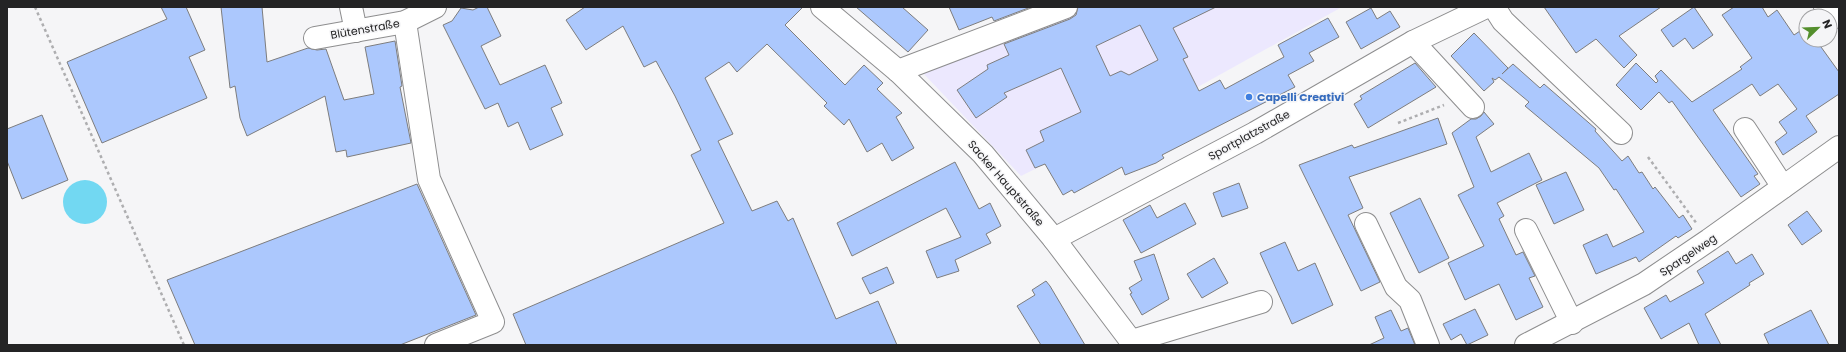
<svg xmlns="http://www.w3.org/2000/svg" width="1846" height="352" viewBox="0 0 1846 352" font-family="Poppins,sans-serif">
<rect width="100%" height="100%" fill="#f5f5f7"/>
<polygon fill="#ece8fe" points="1081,7 1342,7 1196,88 1021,176 921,71"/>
<circle fill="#72d8f2" cx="85" cy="202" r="22"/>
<g fill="#acc8fd" stroke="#7d7d7e" fill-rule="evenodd">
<polygon points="161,7 186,7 205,50 189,57 207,98 102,143 67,62 167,19"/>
<polygon points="221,7 262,7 267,62 308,48 317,50 326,49 344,100 374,94 365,47 395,41 402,86 400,87 411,143 347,157 346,150 336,152 325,96 247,136 240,118 235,86 230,88"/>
<polygon points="479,7 487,7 501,36 481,46 500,85 545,65 562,103 551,108 563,135 530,150 518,122 508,127 498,103 485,109 443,25 452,21 461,8 473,10"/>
<polygon points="585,7 803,7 785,25 845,85 864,65 883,83 877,89 902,113 896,117 914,148 892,161 882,143 867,152 849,119 844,125 824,106 827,103 767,44 737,72 729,62 705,78 733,134 718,141 752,211 777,201 788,221 793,218 836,319 878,301 897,345 526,345 513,314 724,223 691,155 701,150 675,96 656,61 644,67 623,26 586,50 566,20"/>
<polygon points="856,7 902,7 928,30 908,52"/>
<polygon points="949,7 1031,7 994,21 992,17 959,30"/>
<path d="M1078,7H1216L1173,28L1188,57L1183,59L1199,91L1220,80L1225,89L1284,57L1278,45L1328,18L1339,37L1309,53L1314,61L1288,75L1295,87L1162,155L1164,158L1156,163L1125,175L1122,167L1074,193L1072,190L1063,195L1045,164L1035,168L1026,150L1044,141L1040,131L1081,112L1061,68L1004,93L1007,97L976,118L957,90L988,69L987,65L1009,55L1004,44L1070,19L1076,15ZM1140,25L1158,60L1129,75L1121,71L1110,76L1096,46Z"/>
<polygon points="1544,7 1661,7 1619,36 1637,55 1624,68 1596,39 1576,53"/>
<polygon points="1694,7 1713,35 1693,49 1685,38 1673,47 1661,30"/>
<polygon points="1734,7 1762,7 1768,17 1777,10 1794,35 1806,27 1806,40 1816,40 1839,72 1839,94 1806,116 1817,132 1783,155 1775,142 1787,133 1779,122 1797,109 1778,84 1760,96 1752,84 1713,110 1758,174 1754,176 1760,184 1741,197 1672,101 1669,103 1659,92 1641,110 1616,85 1636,63 1656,83 1658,81 1655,76 1661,70 1692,102 1718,85 1742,69 1740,67 1752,58 1722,15"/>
<polygon points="1371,8 1377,19 1390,11 1400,27 1361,49 1346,22"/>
<polygon points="1474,33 1508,68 1502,74 1513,64 1540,88 1544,84 1596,129 1595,131 1622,161 1628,156 1639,173 1642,172 1653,189 1655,187 1679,218 1683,215 1692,229 1678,238 1676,236 1639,262 1636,257 1596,274 1583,245 1607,234 1613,247 1644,232 1616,189 1614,190 1599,168 1525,106 1529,102 1499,77 1495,80 1492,78 1494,82 1484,91 1451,56"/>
<polygon points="1415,63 1436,87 1368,128 1354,104 1362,99 1360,96"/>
<polygon points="1484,112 1494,124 1476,137 1491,172 1529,153 1542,180 1497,203 1504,216 1499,219 1516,255 1523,252 1535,276 1529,278 1543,307 1516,320 1499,284 1465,300 1448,263 1484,246 1458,195 1474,187 1452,133 1471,119 1476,119 1481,116"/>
<polygon points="42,115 68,180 22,199 7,161 7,129"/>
<polygon points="1438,118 1447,144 1349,177 1363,208 1348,215 1380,282 1361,291 1299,165 1352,145 1354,148"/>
<polygon points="955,162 979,209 990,203 1001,226 986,234 991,243 955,260 959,271 937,278 926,251 961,237 946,208 852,256 837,223"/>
<polygon points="1566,172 1584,210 1554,224 1536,185"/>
<polygon points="1239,183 1248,208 1222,217 1213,193"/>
<polygon points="417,184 476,315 400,345 195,345 167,280"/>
<polygon points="1420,198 1449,258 1419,273 1390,213"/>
<polygon points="1185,203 1196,224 1141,253 1123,220 1150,205 1157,218"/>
<polygon points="1807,211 1822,231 1802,245 1788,225"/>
<polygon points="1285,242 1298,271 1315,263 1333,305 1292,324 1260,253"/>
<polygon points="1728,251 1736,264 1752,254 1764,274 1749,283 1750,285 1705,314 1721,345 1699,345 1689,323 1661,339 1644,308 1666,295 1670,302 1704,283 1697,271"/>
<polygon points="1154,254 1169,299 1142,315 1130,294 1132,293 1129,288 1142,280 1134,261"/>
<polygon points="1214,258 1228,283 1202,298 1187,274"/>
<polygon points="887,267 894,283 870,294 862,278"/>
<polygon points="1046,281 1050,286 1085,345 1041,345 1017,306 1035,295 1032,290"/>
<polygon points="1475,309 1488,335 1467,345 1461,334 1451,340 1443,324"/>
<polygon points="1391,310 1401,331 1408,328 1415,345 1369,345 1384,338 1375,317"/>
<polygon points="1811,310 1829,345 1769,345 1764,334"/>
</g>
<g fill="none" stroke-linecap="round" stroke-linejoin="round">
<g stroke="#8e8e8f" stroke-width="24">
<g id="minor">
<polyline points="351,7 356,31"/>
<polyline points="822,7 898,71 983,154 1054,239 1134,345"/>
<polyline points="1494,7 1503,21 1621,133"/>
<polyline points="1825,7 1839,17"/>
<polyline points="405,22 429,179 493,322 436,345"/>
<polyline points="315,38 405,22 435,7"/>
<polyline points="1413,42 1473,107"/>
<polyline points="898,71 1066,7"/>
<polyline points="1745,129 1783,187"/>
<polyline points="1366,224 1396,287 1410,300 1428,345"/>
<polyline points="1526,230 1572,323"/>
<polyline points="1054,239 1255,133 1413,42 1486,7"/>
<polyline points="1132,341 1261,302"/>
<polyline points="1526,345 1644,284 1709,240 1839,147"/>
</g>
</g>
<g stroke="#aeaeb0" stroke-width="2.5" stroke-dasharray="3 3" stroke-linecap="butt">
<polyline points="35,7 184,345"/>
<polyline points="1398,123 1444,105"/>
<polyline points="1648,157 1697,224"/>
</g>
<use href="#minor" stroke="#fff" stroke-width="22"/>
</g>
<circle fill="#3f7fe0" stroke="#f5f5f7" stroke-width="1.5" cx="1249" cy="97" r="4"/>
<g text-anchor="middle" stroke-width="3" stroke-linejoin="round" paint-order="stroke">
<g font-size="11" fill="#242425" stroke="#f5f5f7">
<text transform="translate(365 29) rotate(-10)" y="4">Blütenstraße</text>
<text transform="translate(1249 135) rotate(-29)" y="4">Sportplatzstraße</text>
<text transform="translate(1006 183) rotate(49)" y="4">Sacker Hauptstraße</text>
<text transform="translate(1688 255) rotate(-34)" y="4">Spargelweg</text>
</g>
<g font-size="11" font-weight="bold" fill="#366cbe" stroke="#f5f5f7" text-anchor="start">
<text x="1257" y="101">Capelli Creativi</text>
</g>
</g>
<rect width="1846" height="352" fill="none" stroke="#242425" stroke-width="16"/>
<g transform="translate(1818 28) rotate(67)"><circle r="19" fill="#f5f5f7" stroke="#a1a1a3"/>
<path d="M0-3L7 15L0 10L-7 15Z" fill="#548f2d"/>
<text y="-6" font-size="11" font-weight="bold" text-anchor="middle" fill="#242425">N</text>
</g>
</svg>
